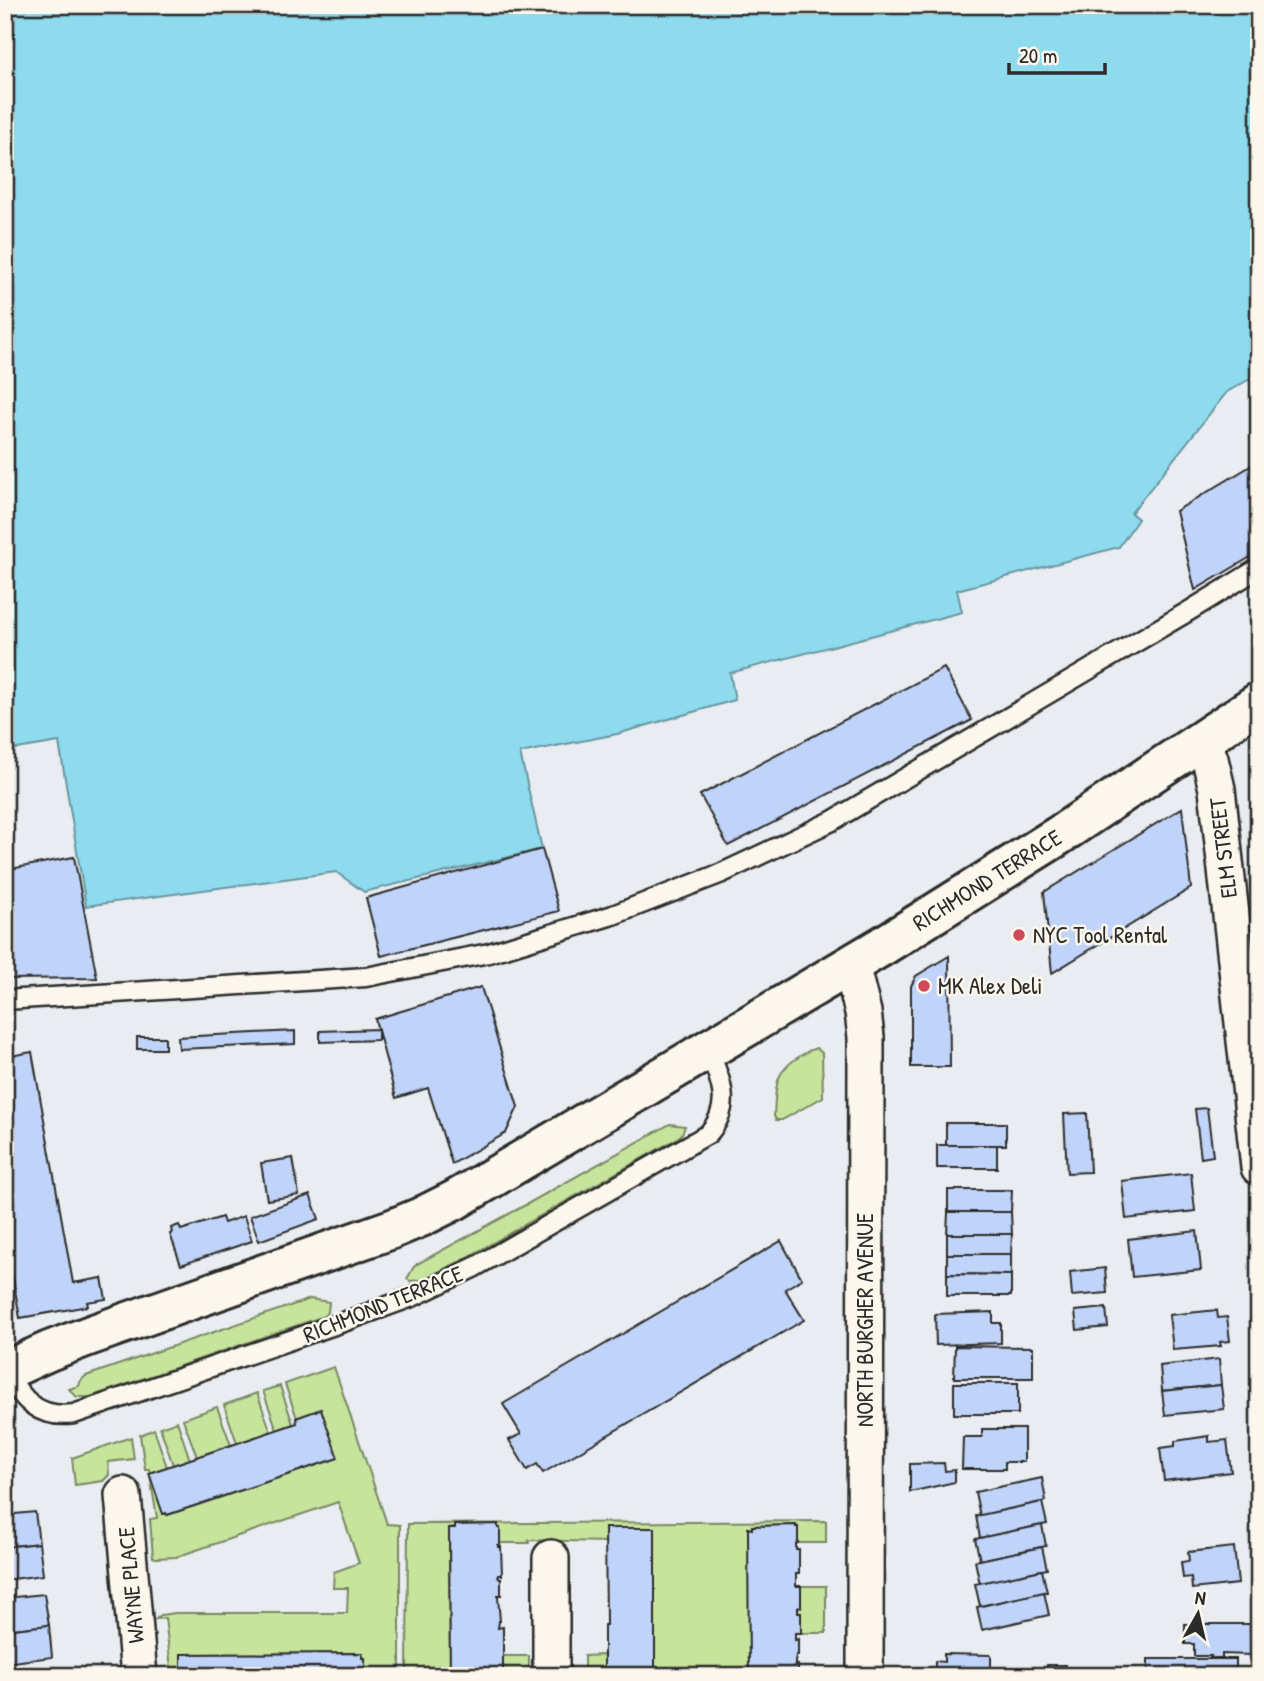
<svg xmlns="http://www.w3.org/2000/svg" width="1264" height="1681" viewBox="0 0 1264 1681" font-family="'Patrick Hand',sans-serif">
<rect width="100%" height="100%" fill="#e9ecf0"/>
<filter id="ink" filterUnits="userSpaceOnUse"><feTurbulence type="fractalNoise" baseFrequency=".0143" numOctaves="2"/><feDisplacementMap in="SourceGraphic" scale="14" xChannelSelector="R" yChannelSelector="G"/><feConvolveMatrix kernelMatrix="1 2 1 2 8 2 1 2 1" color-interpolation-filters="sRGB"/></filter>
<g filter="url(#ink)">
<g fill="#c6e49c" stroke="#788864" stroke-width="2">
<path d="M816,1048L822,1053L823,1097L782,1120H776L774,1116C776,1087 773,1073 800,1056C806,1052 810,1050 816,1048Z"/>
<polygon points="670,1124 685,1126 682,1134 676,1139 459,1262 421,1280 410,1281 407,1279 413,1268 417,1264 529,1203"/>
<polygon points="310,1299 329,1302 328,1312 324,1316 90,1397 77,1397 69,1389 79,1386 81,1380 86,1376"/>
<polygon points="334,1367 387,1524 400,1525 400,1676 365,1676 361,1653 181,1654 181,1676 172,1676 165,1618 156,1619 161,1615 175,1613 347,1613 348,1588 333,1588 334,1572 359,1563 338,1502 176,1557 156,1558 153,1557 150,1519 157,1518 149,1469 145,1469 140,1435 154,1429 167,1467 163,1514 166,1513 168,1515 337,1458 321,1410 297,1418 285,1384"/>
<polygon points="280,1386 293,1424 277,1430 263,1391"/>
<polygon points="257,1393 271,1432 237,1443 224,1405"/>
<polygon points="217,1407 231,1445 197,1457 183,1419"/>
<polygon points="177,1421 190,1460 173,1465 160,1427"/>
<polygon points="131,1437 134,1459 108,1462 109,1475 103,1481 75,1485 72,1458"/>
<polygon points="826,1521 826,1543 798,1543 798,1528 796,1525 752,1526 752,1529 749,1529 749,1676 655,1676 655,1528 606,1528 605,1542 529,1540 529,1543 500,1543 500,1528 498,1528 498,1524 456,1525 455,1528 449,1528 450,1676 407,1676 408,1524"/>
<polygon points="801,1586 826,1586 826,1633 801,1633 801,1613 798,1613 798,1607 801,1606"/>
<polygon points="604,1655 604,1676 584,1676 584,1656"/>
<rect x="503" y="1656" width="26" height="20"/>
</g>
<polygon fill="#8edbee" stroke="#6695a0" stroke-width="2" points="5,5 1259,5 1259,374 1227,392 1131,513 1138,519 1119,547 957,590 962,612 730,673 735,700 617,734 520,753 542,849 364,892 336,872 86,906 59,742 5,751"/>
<g fill="#c0d4f9" stroke="#2b2b2b" stroke-width="2">
<polygon points="1259,461 1259,552 1195,590 1176,511"/>
<polygon points="944,668 972,720 728,846 700,795"/>
<polygon points="1182,808 1191,888 1052,973 1044,892"/>
<polygon points="542,849 559,911 381,956 366,898"/>
<polygon points="74,857 97,978 5,979 5,870"/>
<polygon points="949,956 950,1067 911,1067 911,986 916,976"/>
<polygon points="481,987 518,1107 506,1133 452,1164 428,1088 396,1098 375,1019"/>
<polygon points="378,1029 378,1040 320,1042 320,1031"/>
<polygon points="295,1031 295,1044 179,1049 178,1037"/>
<rect x="137" y="1037" width="28" height="12"/>
<polygon points="32,1052 73,1283 102,1278 106,1299 87,1302 88,1306 20,1318 5,1234 5,1057"/>
<polygon points="1207,1108 1213,1156 1201,1158 1195,1109"/>
<polygon points="1087,1113 1090,1172 1067,1173 1064,1114"/>
<rect x="946" y="1123" width="60" height="22"/>
<rect x="937" y="1145" width="60" height="23"/>
<polygon points="293,1158 299,1195 267,1200 261,1163"/>
<polygon points="1191,1173 1195,1211 1126,1219 1122,1181"/>
<polygon points="948,1190 1012,1190 1011,1212 948,1212"/>
<polygon points="310,1195 319,1219 259,1241 250,1216"/>
<polygon points="948,1212 1011,1212 1012,1234 947,1234"/>
<polygon points="244,1216 252,1241 181,1265 170,1234 172,1233 171,1228 179,1225 181,1230 222,1217 224,1223"/>
<polygon points="1197,1231 1201,1270 1132,1277 1128,1239"/>
<polygon points="947,1234 1012,1234 1011,1254 947,1254"/>
<polygon points="781,1241 802,1279 785,1289 804,1320 543,1473 537,1464 527,1470 509,1440 521,1434 503,1404"/>
<polygon points="947,1254 1011,1254 1011,1275 947,1274"/>
<polygon points="1105,1268 1107,1293 1072,1296 1070,1272"/>
<polygon points="947,1274 1011,1275 1011,1296 947,1296"/>
<polygon points="1106,1308 1108,1327 1077,1330 1075,1311"/>
<polygon points="1217,1310 1218,1318 1227,1317 1230,1341 1220,1342 1221,1346 1173,1350 1169,1315"/>
<polygon points="993,1312 993,1323 1001,1323 1001,1343 936,1345 935,1314"/>
<polygon points="955,1346 1033,1347 1033,1378 954,1378"/>
<polygon points="1219,1359 1221,1385 1162,1391 1160,1366"/>
<rect x="954" y="1383" width="64" height="31"/>
<polygon points="1221,1385 1224,1409 1165,1415 1162,1391"/>
<polygon points="321,1409 338,1458 167,1515 166,1513 163,1514 149,1473 297,1423 296,1418"/>
<polygon points="982,1429 1024,1429 1024,1462 1005,1462 1005,1469 962,1469 963,1437 982,1437"/>
<polygon points="1209,1436 1209,1442 1227,1440 1231,1472 1164,1481 1160,1448 1175,1446 1175,1441"/>
<polygon points="944,1463 945,1471 955,1470 955,1482 910,1492 910,1464"/>
<polygon points="1042,1478 1046,1501 980,1516 975,1492"/>
<polygon points="1042,1502 1047,1524 980,1538 976,1516"/>
<polygon points="35,1512 39,1543 5,1547 5,1515"/>
<polygon points="498,1524 498,1528 500,1528 500,1545 498,1545 498,1547 501,1547 502,1575 498,1575 499,1578 501,1578 501,1595 498,1595 498,1597 500,1621 499,1621 498,1628 503,1627 503,1676 450,1676 449,1528 455,1528 455,1525"/>
<polygon points="796,1525 796,1527 798,1527 798,1543 796,1544 796,1550 799,1550 799,1574 796,1574 796,1586 801,1586 801,1607 798,1607 798,1613 801,1613 801,1633 795,1633 795,1640 798,1639 798,1655 796,1655 795,1662 795,1665 798,1665 798,1676 749,1676 748,1528 752,1529 752,1526"/>
<polygon points="1042,1525 1046,1546 980,1560 975,1539"/>
<polygon points="605,1528 655,1528 655,1676 604,1676 604,1625 606,1625 606,1621"/>
<polygon points="39,1543 43,1575 5,1580 5,1547"/>
<polygon points="1042,1547 1047,1569 980,1584 975,1561"/>
<polygon points="1234,1547 1238,1584 1192,1589 1191,1577 1183,1578 1181,1562 1189,1561 1188,1552"/>
<polygon points="1042,1570 1047,1592 980,1606 975,1584"/>
<polygon points="1044,1592 1049,1615 982,1630 977,1607"/>
<polygon points="44,1594 49,1625 5,1630 5,1598"/>
<polygon points="1185,1624 1250,1624 1251,1655 1222,1654 1222,1658 1210,1658 1211,1656 1194,1656 1194,1644 1185,1644"/>
<polygon points="49,1625 52,1657 5,1663 5,1630"/>
<polygon points="362,1653 362,1658 365,1658 365,1676 181,1676 181,1654"/>
<polygon points="944,1654 991,1655 991,1676 935,1676 935,1661 944,1662"/>
<rect x="1148" y="1659" width="88" height="17"/>
<polygon points="1047,1665 1065,1665 1066,1676 1047,1676"/>
</g>
<g fill="none" stroke-linecap="round" stroke-linejoin="round">
<g stroke="#2b2b2b" stroke-width="23">
<g id="service">
<polyline points="5,1000 366,977 489,953 613,915 722,873 832,821 1189,611 1259,568"/>
<path d="M6,1371C22,1400 38,1419 74,1414L349,1320L412,1297L475,1267L708,1134C734,1105 720,1081 709,1050"/>
</g>
</g>
<g stroke="#2b2b2b" stroke-width="40">
<g id="minor">
<polyline points="1202,740 1210,759 1217,789 1259,1167"/>
<polyline points="851,965 863,1012 866,1037 865,1676"/>
<polyline points="123,1495 139,1676"/>
<polyline points="551,1558 551,1676"/>
</g>
</g>
<g stroke="#2b2b2b" stroke-width="44">
<polyline id="secondary" points="5,1371 49,1351 91,1335 392,1229 421,1217 455,1200 884,945 1058,836 1259,702"/>
</g>
<use href="#service" stroke="#fbf7ec" stroke-width="18"/>
<use href="#minor" stroke="#fbf7ec" stroke-width="35"/>
<use href="#secondary" stroke="#fbf7ec" stroke-width="38"/>
</g>
</g>
<g fill="#d1495b" stroke="#fbf7ec" stroke-width="2.5">
<circle cx="1019" cy="935" r="7"/>
<circle cx="924" cy="986" r="7"/>
</g>
<g text-anchor="middle" stroke-width="5" stroke-linejoin="round" paint-order="stroke">
<g font-size="23" fill="#2b2b2b" stroke="#fbf7ec">
<text transform="translate(1223 848) rotate(-97)" y="8">ELM STREET</text>
<text transform="translate(987 880) rotate(-32)" y="8">RICHMOND TERRACE</text>
<text transform="translate(383 1304) rotate(-22)" y="8">RICHMOND TERRACE</text>
<text transform="translate(865 1320) rotate(-90)" y="8">NORTH BURGHER AVENUE</text>
<text transform="translate(131 1585) rotate(-95)" y="8">WAYNE PLACE</text>
</g>
<g font-size="23" fill="#2b2b2b" stroke="#fbf7ec" text-anchor="start">
<text x="1033" y="943">NYC Tool Rental</text>
<text x="938" y="994">MK Alex Deli</text>
</g>
</g>
<rect width="1264" height="1681" fill="none" stroke="#fbf7ec" stroke-width="28"/>
<rect x="14" y="14" width="1236" height="1653" fill="none" stroke="#2b2b2b" stroke-width="2.5" filter="url(#ink)"/>
<g transform="translate(1198 1614) rotate(8)" stroke="#fbf7ec" stroke-width="5" paint-order="stroke">
<path d="M0-5L12 26L0 18L-12 26Z" fill="#2b2b2b"/>
<text y="-10" font-size="19" font-weight="bold" text-anchor="middle" fill="#2b2b2b">N</text>
</g>
<path d="M1009 63v10h96v-10" fill="none" stroke="#2b2b2b" stroke-width="3.5"/>
<text x="1019" y="63" font-size="21" fill="#2b2b2b" stroke="#fbf7ec" stroke-width="5" paint-order="stroke">20 m</text>
</svg>
